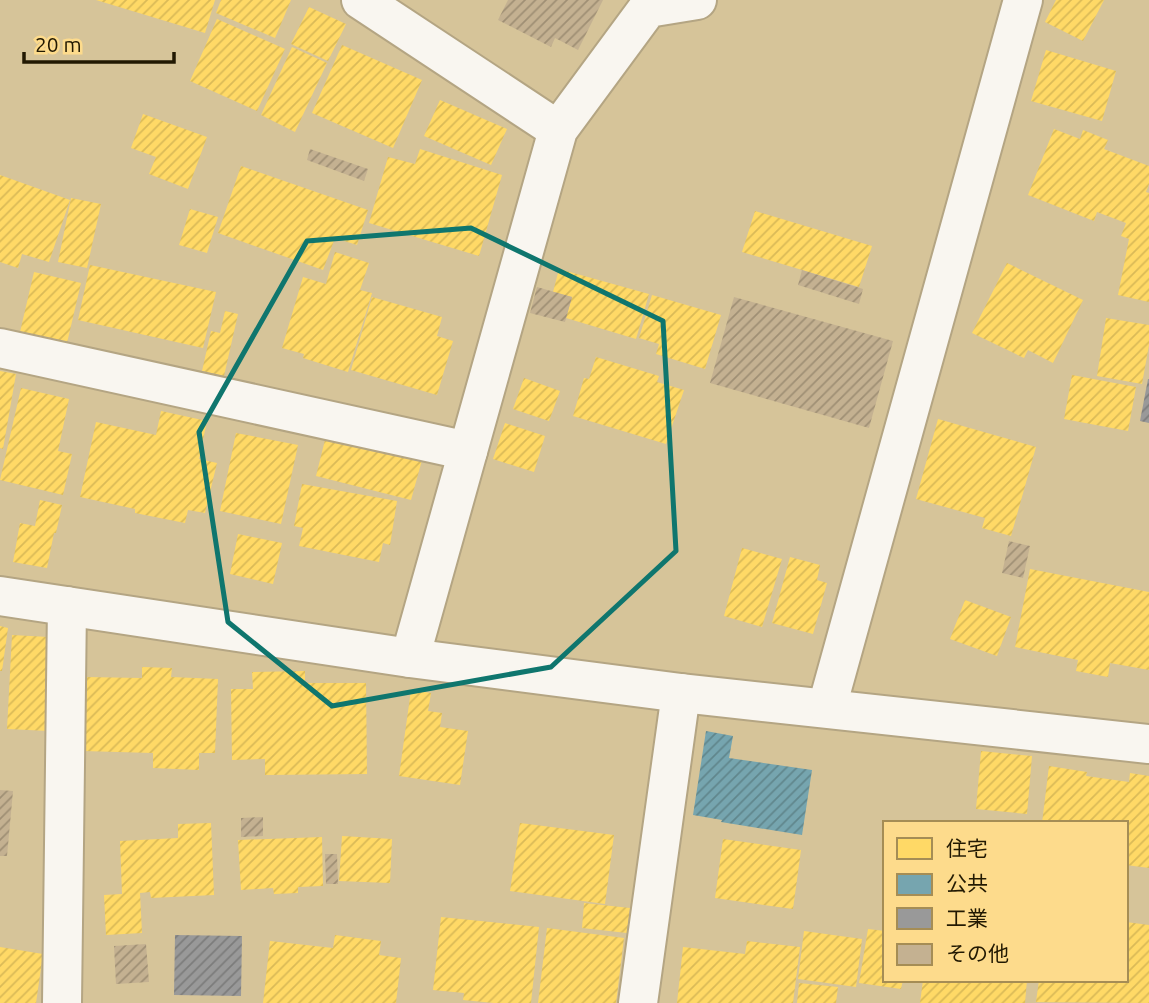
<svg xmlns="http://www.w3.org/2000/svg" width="1149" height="1003" viewBox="0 0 1149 1003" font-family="Ubuntu,'Noto Sans JP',sans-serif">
<defs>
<pattern id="homes-hatch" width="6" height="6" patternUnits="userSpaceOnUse" patternTransform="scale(1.75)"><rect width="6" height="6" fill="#ffd966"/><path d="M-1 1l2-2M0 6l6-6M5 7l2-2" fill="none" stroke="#daba57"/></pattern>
<pattern id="public-hatch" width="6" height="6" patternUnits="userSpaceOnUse" patternTransform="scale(1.75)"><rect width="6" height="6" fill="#76a5af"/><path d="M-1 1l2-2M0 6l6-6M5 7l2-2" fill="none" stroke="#60868c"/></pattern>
<pattern id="industry-hatch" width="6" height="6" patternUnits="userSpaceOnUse" patternTransform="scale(1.75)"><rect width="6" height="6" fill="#999"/><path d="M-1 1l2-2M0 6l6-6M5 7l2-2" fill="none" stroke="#7c7c7b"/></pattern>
<pattern id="building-hatch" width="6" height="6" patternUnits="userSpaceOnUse" patternTransform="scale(1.75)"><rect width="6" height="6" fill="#c4b191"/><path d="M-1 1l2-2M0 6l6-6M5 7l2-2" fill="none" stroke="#9f8f74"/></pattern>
</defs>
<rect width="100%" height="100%" fill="#d6c499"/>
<g fill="url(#homes-hatch)">
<polygon points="96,0 215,0 205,33"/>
<polygon points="221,0 291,0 275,38 216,13"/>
<polygon points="1056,0 1104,0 1083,41 1045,22"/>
<polygon points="309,7 346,24 328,61 291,44"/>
<polygon points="217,19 285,49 257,111 190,81"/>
<polygon points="342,45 422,80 393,148 312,113"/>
<polygon points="292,47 327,63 295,132 261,115"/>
<polygon points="1046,50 1116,71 1102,121 1031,101"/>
<polygon points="440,100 507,129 491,165 424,136"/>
<polygon points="143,114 207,137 188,189 149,174 156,157 131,148"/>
<polygon points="1054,129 1080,139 1083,130 1108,140 1104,149 1149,166 1149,184 1146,192 1149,193 1149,302 1118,295 1129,239 1121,236 1126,223 1097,212 1094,221 1028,195"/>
<polygon points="420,149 502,175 479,256 369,223 388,157 415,164"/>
<polygon points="241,166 368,210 357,245 335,238 323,270 218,233"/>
<polygon points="0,175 70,200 49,262 22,254 18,268 0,262"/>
<polygon points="71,198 101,204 87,268 58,262"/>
<polygon points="190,209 218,217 207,253 179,245"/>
<polygon points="755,211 872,246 859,287 742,252"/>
<polygon points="335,252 369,263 360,290 372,293 348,372 303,358 304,354 282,348 303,277 326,284"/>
<polygon points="1007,263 1083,300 1053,363 1028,350 1024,358 972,333"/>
<polygon points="90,265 216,292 203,348 78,320"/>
<polygon points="559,269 649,294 636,339 566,318 572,297 553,292"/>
<polygon points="34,272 81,283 67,343 20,332"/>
<polygon points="652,295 721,315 705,369 656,354 659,344 639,338"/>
<polygon points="372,297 442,317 437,336 453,341 437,395 351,370"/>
<polygon points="225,311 238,314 224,376 202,371 211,331 220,333"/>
<polygon points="1106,318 1149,325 1149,345 1142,384 1097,376"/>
<polygon points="596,357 659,376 657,382 684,390 666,444 573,416 584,378 589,379"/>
<polygon points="0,371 16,374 3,449 0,448"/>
<polygon points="1072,375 1136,387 1128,431 1064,419"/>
<polygon points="524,378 560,391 549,421 513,409"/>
<polygon points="21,388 69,399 58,451 72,454 63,495 0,480"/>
<polygon points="161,411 207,421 199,459 217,463 205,513 188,510 185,523 135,513 135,509 80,497 96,422 156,435"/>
<polygon points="938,419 1036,447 1011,536 982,528 985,518 916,499"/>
<polygon points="505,423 545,436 534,472 493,459"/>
<polygon points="236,433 298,445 281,524 220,511"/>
<polygon points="326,436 422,460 411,500 316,476"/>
<polygon points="302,484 397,501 390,545 383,543 379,562 299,546 303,528 294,526"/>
<polygon points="40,500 62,505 56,533 54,533 47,568 13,562 20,523 35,526"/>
<polygon points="238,534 282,543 273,584 230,574"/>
<polygon points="742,548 782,559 762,627 724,616"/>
<polygon points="790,557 820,565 817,580 827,583 813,634 772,623"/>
<polygon points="1030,569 1149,592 1149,670 1110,663 1108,677 1076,671 1078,660 1015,647"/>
<polygon points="965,600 1011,617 997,656 950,639"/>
<polygon points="0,626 8,628 2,671 0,671"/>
<polygon points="12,635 49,637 49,731 7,729"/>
<polygon points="142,667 172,668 171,677 218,679 215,753 199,753 199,770 153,768 153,753 83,751 85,677 142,678"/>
<polygon points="305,671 305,683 366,683 367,774 265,775 265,759 232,760 231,689 253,689 252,672"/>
<polygon points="411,690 431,693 428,711 442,713 440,727 468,731 460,785 399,776"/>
<polygon points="981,751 1032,756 1027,814 976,809"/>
<polygon points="1049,766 1087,772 1086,776 1129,782 1130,773 1149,776 1149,868 1126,865 1126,823 1042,823"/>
<polygon points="211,823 214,895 151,898 150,892 140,893 142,933 106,935 104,895 122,894 120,841 178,838 178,824"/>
<polygon points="520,823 614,835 605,904 510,891"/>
<polygon points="342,836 392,839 390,883 339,881"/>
<polygon points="322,837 323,886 298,887 298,893 274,894 273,888 241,890 238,840"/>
<polygon points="723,839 801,850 793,909 715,898"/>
<polygon points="584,903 630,908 627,933 582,928"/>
<polygon points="441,917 539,927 531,1003 494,1003 463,1000 464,993 433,990"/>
<polygon points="1126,922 1149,925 1149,1003 1036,1002 1039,980 1126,980"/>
<polygon points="547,928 624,938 616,1003 538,1003"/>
<polygon points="868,929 885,931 885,980 903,980 901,989 859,983"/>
<polygon points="804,931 862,939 856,987 798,979"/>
<polygon points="335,935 381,941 379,955 401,958 396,1003 263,1003 270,941 333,948"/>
<polygon points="747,941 800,947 793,1003 677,1003 683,947 745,954"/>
<polygon points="0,947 43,954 36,1003 0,1003"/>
<polygon points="923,980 1027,980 1025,1003 920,1003"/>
<polygon points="799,983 838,987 836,1003 797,1003"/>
</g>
<polygon fill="url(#public-hatch)" points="706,731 733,736 729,758 812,770 802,835 721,822 722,820 693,815"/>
<g fill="url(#industry-hatch)">
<polygon points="1148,379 1149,379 1149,423 1140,421"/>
<polygon points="175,935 242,936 241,996 174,995"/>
</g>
<g fill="url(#building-hatch)">
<polygon points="508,0 603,0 578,50 555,38 551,47 498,20"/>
<polygon points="310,149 368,169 364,181 307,160"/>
<polygon points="802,270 863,289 859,304 798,285"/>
<polygon points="537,287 572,297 565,322 530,313"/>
<polygon points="734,297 893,341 869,428 710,383"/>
<polygon points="1009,541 1030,546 1023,578 1002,573"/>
<polygon points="0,790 13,791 7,856 0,856"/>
<polygon points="263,817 263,836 241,837 241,818"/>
<polygon points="325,854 337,854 338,884 326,884"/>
<polygon points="146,944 149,982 116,984 114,946"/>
</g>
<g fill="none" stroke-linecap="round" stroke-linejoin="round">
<g stroke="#b4a583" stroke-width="42">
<g id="minor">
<polyline points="361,0 558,130"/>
<polyline points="0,348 468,451"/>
<polyline points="0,596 410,658 681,693 1149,744"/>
<polyline points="410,658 558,130 648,8 697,0"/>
<polyline points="827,707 1023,0"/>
<polyline points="62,1003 67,606"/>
<polyline points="638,1003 681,693"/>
</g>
</g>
<use href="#minor" stroke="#f9f6f0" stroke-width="38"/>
</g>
<path fill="none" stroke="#0f766e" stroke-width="5" stroke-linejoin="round" d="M471,228L663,321L676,551L551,667L332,706L228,622L199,432L307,241Z"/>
<rect x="883" y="821" width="245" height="161" fill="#fddb8c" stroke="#a58d55" stroke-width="2"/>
<rect x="897" y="838" width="35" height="21" fill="#ffd966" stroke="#a58d55" stroke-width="2"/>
<text x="946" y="856" font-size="21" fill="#221902">住宅</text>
<rect x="897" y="874" width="35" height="21" fill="#76a5af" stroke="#a58d55" stroke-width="2"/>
<text x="946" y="891" font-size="21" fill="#221902">公共</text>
<rect x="897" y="908" width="35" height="21" fill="#999999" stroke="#a58d55" stroke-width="2"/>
<text x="946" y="926" font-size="21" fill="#221902">工業</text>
<rect x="897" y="944" width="35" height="21" fill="#c4b191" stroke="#a58d55" stroke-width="2"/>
<text x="946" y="961" font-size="21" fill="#221902">その他</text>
<path d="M24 52v10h150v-10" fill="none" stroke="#221902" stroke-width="3.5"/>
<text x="35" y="52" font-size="21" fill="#221902" stroke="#fddb8c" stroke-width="5" paint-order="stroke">20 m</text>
</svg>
